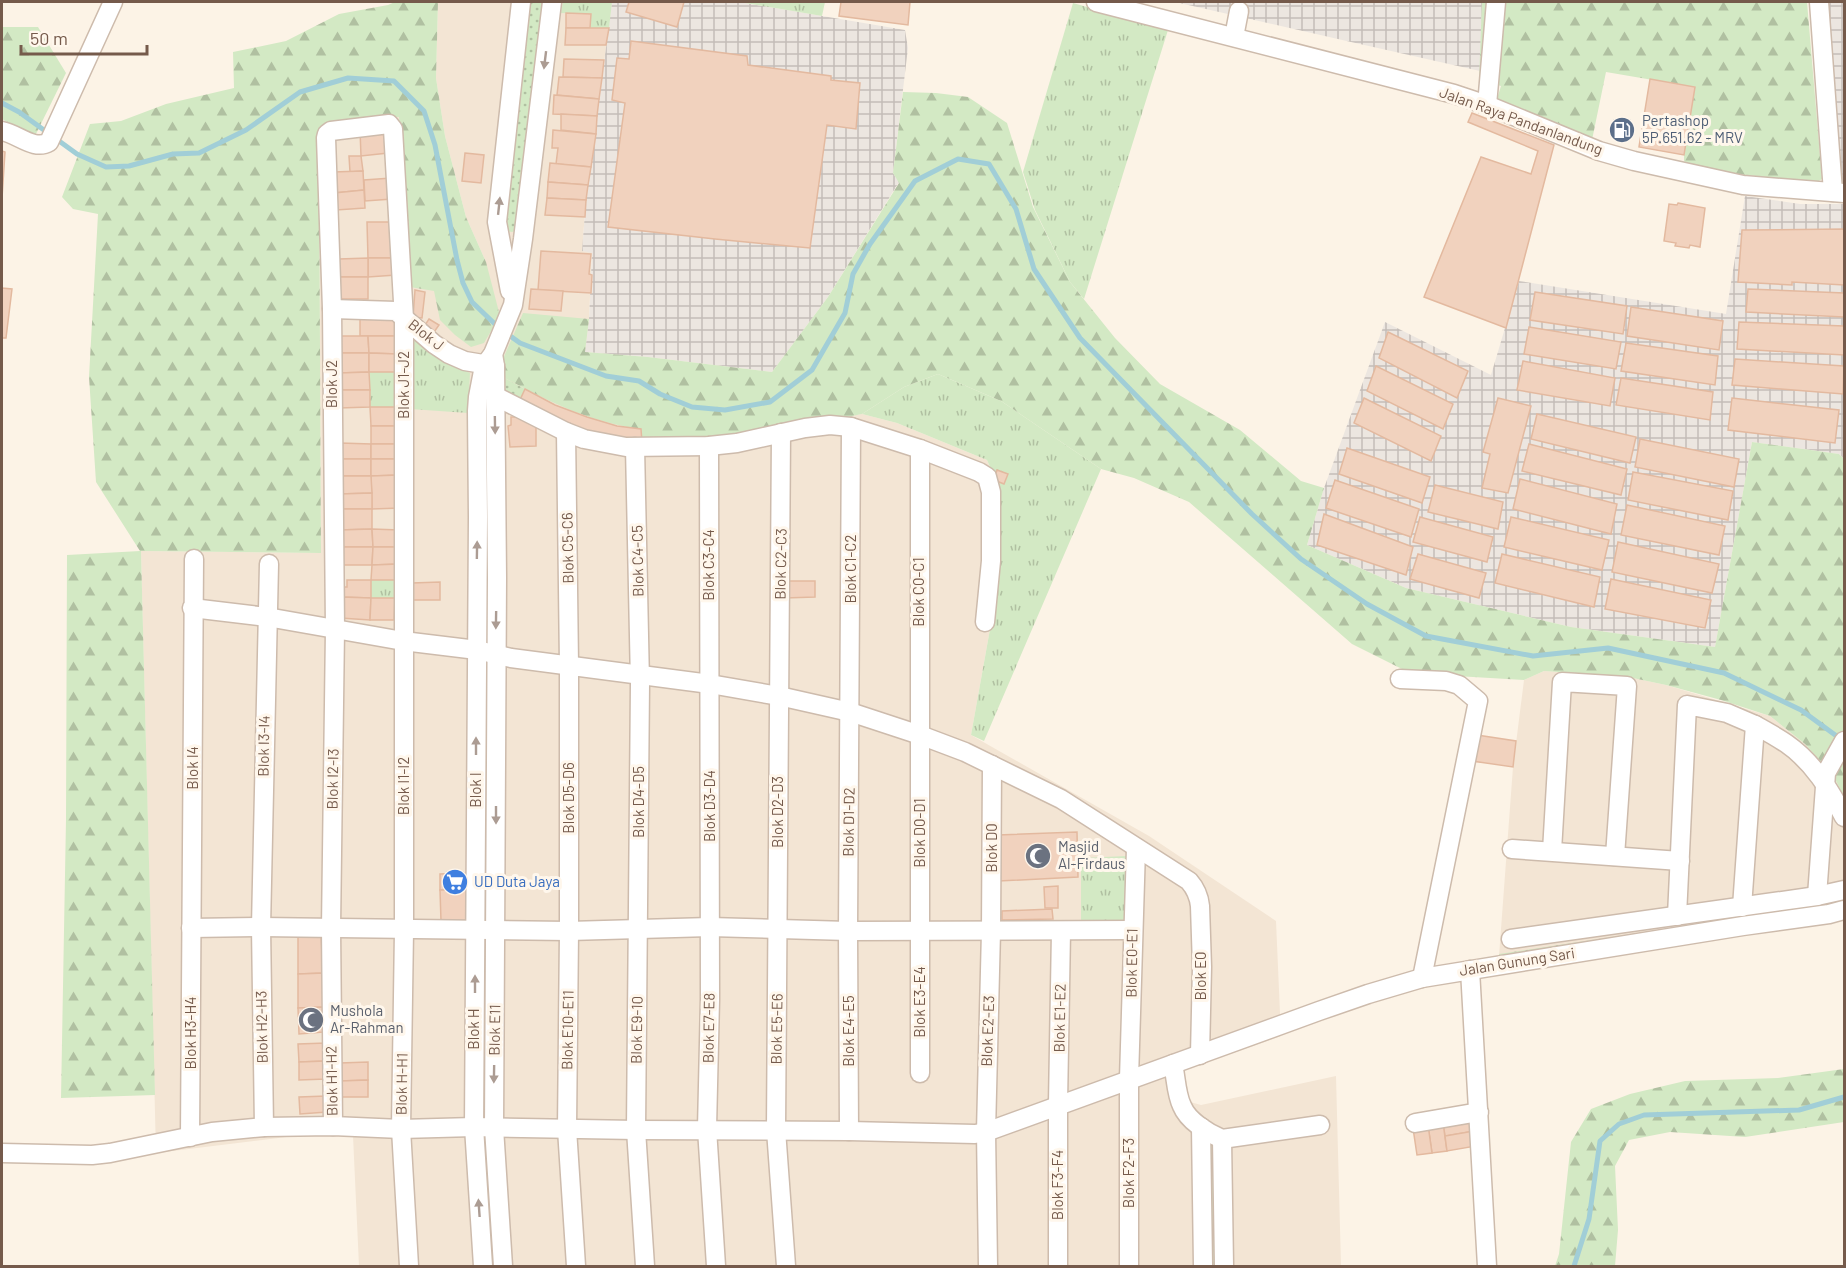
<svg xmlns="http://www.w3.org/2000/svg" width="1846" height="1268" viewBox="0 0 1846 1268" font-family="Barlow,sans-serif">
<defs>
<pattern id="industrial-grid" width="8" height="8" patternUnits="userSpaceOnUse" patternTransform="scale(1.5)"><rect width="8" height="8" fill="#ece6e0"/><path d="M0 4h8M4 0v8" fill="none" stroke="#c4bdb8"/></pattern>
<pattern id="grass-tufts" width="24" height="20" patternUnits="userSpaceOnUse" patternTransform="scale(1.5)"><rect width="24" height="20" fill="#d3e9c4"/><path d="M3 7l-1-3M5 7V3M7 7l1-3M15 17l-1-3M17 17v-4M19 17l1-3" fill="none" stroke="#b0c0a1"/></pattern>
<pattern id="forest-firs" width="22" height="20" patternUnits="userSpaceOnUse" patternTransform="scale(1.5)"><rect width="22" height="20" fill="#d3e9c4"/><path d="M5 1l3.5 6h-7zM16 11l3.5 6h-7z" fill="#b0c0a1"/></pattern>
<pattern id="park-dots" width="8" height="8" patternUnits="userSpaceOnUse" patternTransform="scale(1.5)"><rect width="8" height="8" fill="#d3e9c4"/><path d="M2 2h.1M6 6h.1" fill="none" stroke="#b0c0a1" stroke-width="1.8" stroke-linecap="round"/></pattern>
</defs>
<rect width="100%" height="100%" fill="#fcf3e6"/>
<g fill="#f3e5d4">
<polygon points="438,2 612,2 586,200 582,251 592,252 589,319 585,352 502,361 824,420 862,414 897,423 987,460 1000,490 999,579 971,735 1149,836 1276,921 1281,1036 1184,1070 1190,1102 1201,1105 1336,1076 1341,1266 359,1266 353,1136 319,1133 156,1153 141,551 321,553 319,143 321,128 346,119 370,116 399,117 404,225 486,262 466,217 445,136 436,78"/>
<polygon points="1544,671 1628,677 1666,685 1770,716 1805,744 1833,775 1844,797 1844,901 1816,909 1499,956 1513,767 1524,680"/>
</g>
<g fill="url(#industrial-grid)">
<polygon points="612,2 745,2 745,3 905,30 908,48 893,173 899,182 828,297 772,372 648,357 585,352 589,319 592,253 582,251 586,200"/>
<polygon points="1175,2 1482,2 1480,71 1351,42"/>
<polygon points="1826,2 1844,2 1844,182 1841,182"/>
<polygon points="1745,196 1800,204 1844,204 1844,459 1839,454 1752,442 1715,647 1571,627 1406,588 1307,545 1324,488 1385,322 1491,375 1519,281 1726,314"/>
</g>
<g fill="url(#grass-tufts)">
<polygon points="563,2 612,2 609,28 590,28 590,14 561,13"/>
<polygon points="745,2 825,2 822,16 745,3"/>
<polygon points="1073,3 1168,30 1084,299 1070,282 1035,210 1023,172"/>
<polygon points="414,339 421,342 458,367 470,373 468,413 410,409 409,342"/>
<polygon points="369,372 398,372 399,407 370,407"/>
<polygon points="938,374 1001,401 1101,469 984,741 971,735 999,579 1000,490 987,460 897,423 862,414 904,387"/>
<polygon points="371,580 399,580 398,599 371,598"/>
<polygon points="1127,856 1127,922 1081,922 1081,858"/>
</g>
<g fill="url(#forest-firs)">
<path d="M395,2H438L436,78L445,136L466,217L486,262L500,316L484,343L471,347L455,335L440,320L434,291L410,287L404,226L399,117C367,116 352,117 322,128L319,143L321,553L141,551L155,1095L61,1098L66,819L67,555L140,551L96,482L89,377L98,214L73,209L62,197L90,124L121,121L166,104L234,88L233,52L286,41L339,14L388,5Z"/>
<polygon points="1482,2 1807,2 1822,179 1817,182 1736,174 1687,164 1684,161 1684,155 1694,87 1606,72 1592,140 1497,99 1501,86 1479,80"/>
<polygon points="2,27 38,27 66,73 34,138 2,119"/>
<path d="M903,92L936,93L968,97L1007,123L1033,207L1070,282L1115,338L1160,384L1240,430L1301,481L1324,488L1307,545L1406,588L1571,627L1715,647L1752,442L1839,454L1844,459V797L1833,775L1805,744L1770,716L1721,700L1666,685L1628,677L1544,671L1524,680L1456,676L1402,669L1352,644L1189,502L1134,478L1101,469L1001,401L938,374L904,387L862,414L743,438L642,442L641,429C588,422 548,401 501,376L502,361L523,313L589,319L585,352L648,357L772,372L828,297L899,183L893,173Z"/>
<polygon points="1844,1069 1844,1122 1745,1137 1670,1132 1629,1140 1615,1166 1618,1230 1615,1266 1555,1266 1559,1254 1571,1142 1591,1109 1630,1094 1685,1081 1778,1078"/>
</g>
<g fill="url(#park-dots)">
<polygon points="530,2 543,2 515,231 512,232 507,231 505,228"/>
<polygon points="501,376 525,389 519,402 499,393"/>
<polygon points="484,660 490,661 487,915 485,916 483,915"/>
<polygon points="1844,898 1844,901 1816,909 1499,956 1499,954 1817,906"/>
<polygon points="485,941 488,942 486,1116 481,1115 483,942"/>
<polygon points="1212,1145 1214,1145 1215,1266 1210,1266 1210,1147"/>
</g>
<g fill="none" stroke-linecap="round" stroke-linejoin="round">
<g stroke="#a1ced7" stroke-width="5">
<polyline points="2,103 19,112 77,154 106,167 129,166 173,154 199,153 246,130 300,92 348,78 394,81 424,111 435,145 457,260 463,283 472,302 498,327"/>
<polyline points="506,333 520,343 606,376 639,381 660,394 692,407 725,410 770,402 812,370 845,313 853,274 870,244 915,181 958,159 989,164 1016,209 1034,269 1080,338 1252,514 1301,559 1367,604 1426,636 1533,656 1608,648 1724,673 1801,710 1842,740"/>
<polyline points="1574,1266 1589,1219 1600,1141 1619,1124 1644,1115 1799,1110 1844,1097"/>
</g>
</g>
<g fill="#f1d2be" stroke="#e3b99f" stroke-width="1.5">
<polygon points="629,2 684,2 677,27 626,12"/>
<polygon points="841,2 910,2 908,25 839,16"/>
<polygon points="566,13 591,14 590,28 566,28"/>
<polygon points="566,28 609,28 606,45 565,45"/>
<polygon points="631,41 747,56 748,65 831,76 831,80 860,83 856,129 827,125 810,248 715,239 608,227 625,103 612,100 617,58 629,59"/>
<polygon points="564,59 604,60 602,78 563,77"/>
<polygon points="559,77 602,78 599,99 557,95"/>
<polygon points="1650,79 1695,87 1684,155 1639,147"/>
<polygon points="554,95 599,99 597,116 553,114"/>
<polygon points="1472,113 1554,145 1506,328 1424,297 1481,157 1531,174 1538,151 1468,122"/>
<polygon points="561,114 597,116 596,134 561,130"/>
<polygon points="387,128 388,153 361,156 360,130"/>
<polygon points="553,130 596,134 591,167 556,164 558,148 552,148"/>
<polygon points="2,151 5,152 2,198"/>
<polygon points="465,153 484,155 481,183 462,181"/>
<polygon points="349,156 361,156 363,171 350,172"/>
<polygon points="550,163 591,167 588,185 548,182"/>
<polygon points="363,171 364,190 334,193 333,172"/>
<polygon points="391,178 392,199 365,201 364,180"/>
<polygon points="548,182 588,185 586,200 547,198"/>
<polygon points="364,190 365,208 336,210 334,193"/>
<polygon points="547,198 586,200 585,217 545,215"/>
<polygon points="1678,203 1705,208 1700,247 1690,245 1689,248 1675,246 1676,243 1664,241 1669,204 1677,205"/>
<polygon points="367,222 394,222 395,258 368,258"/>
<polygon points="1844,229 1844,285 1792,282 1792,285 1738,282 1742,230"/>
<polygon points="541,251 591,254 589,274 592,275 591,293 538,290"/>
<polygon points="368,258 395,258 396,275 368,277"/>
<polygon points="368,258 368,277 339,277 339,259"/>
<rect x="339" y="277" width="29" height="22"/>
<polygon points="2,288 12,289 6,338 2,338"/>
<polygon points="531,289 563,291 561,311 529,309"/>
<polygon points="1748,289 1844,293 1844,317 1746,312"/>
<polygon points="415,290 425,292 422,318 413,317"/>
<polygon points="1535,292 1627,306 1623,334 1530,320"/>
<polygon points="1631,307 1723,321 1719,350 1627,336"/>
<rect x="360" y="315" width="38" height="21"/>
<polygon points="429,319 439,325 432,335 423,328"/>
<polygon points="1739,322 1844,326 1844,355 1737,349"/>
<polygon points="1529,327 1621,342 1616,369 1524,354"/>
<polygon points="1388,332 1468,371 1457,398 1379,358"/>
<polygon points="339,336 368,336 369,353 339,353"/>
<polygon points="368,336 398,336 398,354 369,353"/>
<polygon points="1626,343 1718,356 1715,385 1621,371"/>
<polygon points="339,353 369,353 369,372 339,373"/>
<polygon points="369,353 398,354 398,372 369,372"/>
<polygon points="1735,359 1844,366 1843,394 1732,385"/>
<polygon points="1523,361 1615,378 1610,406 1517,390"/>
<polygon points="1376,366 1453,404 1443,429 1367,391"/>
<polygon points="369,372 370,390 339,390 339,373"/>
<polygon points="1621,378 1713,392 1710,420 1616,405"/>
<polygon points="525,389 555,405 587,417 617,426 641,429 642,442 590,434 519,402"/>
<polygon points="339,390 370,390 370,407 339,408"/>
<polygon points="1364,398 1441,436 1431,461 1354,423"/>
<polygon points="1498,398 1531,406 1508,493 1482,488 1490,454 1483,452"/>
<polygon points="1732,398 1839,410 1835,443 1728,430"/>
<polygon points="370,407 399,407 399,426 371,426"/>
<polygon points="1537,414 1636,437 1630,463 1531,439"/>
<polygon points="511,417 528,417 536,422 536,446 510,447 508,426 511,425"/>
<rect x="371" y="426" width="28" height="18"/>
<polygon points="1640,439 1739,459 1734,487 1635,467"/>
<polygon points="340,443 371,444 371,459 340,459"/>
<rect x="371" y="444" width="28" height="15"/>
<polygon points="1529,444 1627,469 1621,495 1522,471"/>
<polygon points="1347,448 1430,477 1422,503 1339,474"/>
<polygon points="340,459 371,459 371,476 339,476"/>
<polygon points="371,459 399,459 399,475 371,476"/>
<polygon points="997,470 1008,474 1004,484 994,480"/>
<polygon points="1633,472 1733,491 1728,520 1628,500"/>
<polygon points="399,475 400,508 372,509 371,476"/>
<polygon points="339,476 371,476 372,493 339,494"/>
<polygon points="1520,479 1617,504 1611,534 1513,509"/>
<polygon points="1335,480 1419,509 1411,537 1326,508"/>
<polygon points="1435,485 1503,502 1498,529 1428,512"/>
<polygon points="372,493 372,509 339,509 339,494"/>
<polygon points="1627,505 1725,526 1719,555 1621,535"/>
<polygon points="339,509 372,509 372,529 339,530"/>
<polygon points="1324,514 1413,547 1406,575 1317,545"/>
<polygon points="1420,517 1493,537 1487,562 1413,542"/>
<polygon points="1511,517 1609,540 1602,570 1504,547"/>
<polygon points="372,529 373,547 339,547 339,530"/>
<polygon points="372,529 399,530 399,547 373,547"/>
<polygon points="1618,542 1719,564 1712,593 1612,572"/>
<polygon points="339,547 373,547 372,565 340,565"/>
<polygon points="373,547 399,547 399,564 372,565"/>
<polygon points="1418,554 1486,573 1479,598 1410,579"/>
<polygon points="1502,554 1600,577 1594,607 1495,583"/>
<polygon points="399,564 399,580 371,580 372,565"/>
<polygon points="1611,579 1711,600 1705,628 1605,609"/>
<polygon points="347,580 371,580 371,598 341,597 341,587 347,587"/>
<polygon points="785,581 815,581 815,597 785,598"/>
<polygon points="440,582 440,600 412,600 412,583"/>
<polygon points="341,597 371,598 370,620 340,618"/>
<polygon points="371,598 395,598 394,620 370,620"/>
<polygon points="1477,735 1516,741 1513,767 1472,761"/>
<polygon points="1077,832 1078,877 999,881 998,835"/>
<polygon points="469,873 469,890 440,890 440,874"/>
<polygon points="1058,886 1058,908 1045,908 1044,887"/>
<polygon points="440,890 469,890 467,921 441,921"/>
<polygon points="1052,909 1053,919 1002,920 1002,911"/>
<polygon points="321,934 323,973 298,974 298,935"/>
<polygon points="325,973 326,1007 298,1008 298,974"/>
<polygon points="323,1007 323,1032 299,1034 298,1008"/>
<polygon points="326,1043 326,1061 299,1062 298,1044"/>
<polygon points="326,1061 326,1079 299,1080 299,1062"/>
<polygon points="368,1062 368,1080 340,1081 340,1063"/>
<polygon points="368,1080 368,1097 340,1097 340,1081"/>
<polygon points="326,1096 327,1112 300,1114 299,1097"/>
<polygon points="1473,1117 1474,1131 1445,1136 1443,1123"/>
<polygon points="1443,1123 1447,1151 1432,1153 1428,1125"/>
<polygon points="1428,1125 1432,1153 1417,1155 1413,1128"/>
<polygon points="1474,1131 1476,1146 1447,1151 1445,1136"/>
</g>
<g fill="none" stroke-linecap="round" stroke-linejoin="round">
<g stroke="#cdbbac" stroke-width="21">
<g id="minor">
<polyline points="1096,2 1454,94 1487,105 1599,151 1634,161 1743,185 1844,193"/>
<polyline points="1819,2 1833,192"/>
<polyline points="1234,37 1239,11"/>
<polyline points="1487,105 1496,2"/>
<path d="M2,131C18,134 34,151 49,142L113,2"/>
<polyline points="510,291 497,222 521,2"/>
<polyline points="332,309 396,311 434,344 449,354 465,361 495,366"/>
<polyline points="493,354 495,366 497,578 494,1128 503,1266"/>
<polyline points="495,396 566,432 584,439 626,447 709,446 737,443 805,428 830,425 851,427 920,449 979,472 987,477 991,492 991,561 985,622"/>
<polyline points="566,432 569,665 569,931 567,1129 576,1266"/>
<polyline points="781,433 776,1130 786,1266"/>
<polyline points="709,446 710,999 707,1129 716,1266"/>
<polyline points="635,447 640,683 636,1130 645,1266"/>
<polyline points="920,449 920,1073"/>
<path d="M192,608L267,617L403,641L477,650L511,658L710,684L779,696L850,712L920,735L965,752L1061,799L1189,881C1196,889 1199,896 1200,906L1202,967L1200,1055"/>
<polyline points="1400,679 1446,681 1459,685 1478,701 1422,978"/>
<path d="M1755,725C1766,731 1777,737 1787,744C1813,762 1830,790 1844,817"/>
<polyline points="1512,849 1680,861"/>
<polyline points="1552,851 1562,682 1627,686 1615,856"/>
<polyline points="1817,896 1826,773 1844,741"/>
<polyline points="1677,916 1687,705 1727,713 1755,725 1742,907"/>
<polyline points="191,928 261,927 569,931 710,927 848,931 1133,930"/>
<polyline points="1511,939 1817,896 1844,890"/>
<polyline points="1470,970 1487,1266"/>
<path d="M1173,1064C1176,1077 1176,1094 1182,1106C1188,1121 1208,1133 1222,1139L1320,1125"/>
<polyline points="1415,1123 1479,1112"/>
<polyline points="333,1126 331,928 335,629 332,309 326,138 327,134 331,131 389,124 393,129 404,319 404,930 401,1129 409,1266"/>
<polyline points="264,1127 261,927 269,564"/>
<polyline points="1201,1127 1203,1266"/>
<polyline points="849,1131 848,931 851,427"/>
<polyline points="190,1137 194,559"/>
<polyline points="1222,1139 1224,1266"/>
<polyline points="2,1153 92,1155 110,1153 212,1132 264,1127 333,1126 401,1129 474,1127 636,1130 849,1131 975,1134 986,1132 1319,1011 1368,994 1422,978 1743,926 1829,914 1844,910"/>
<polyline points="483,1266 474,1127 478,517 477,411 478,397 484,366 493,354 513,305 523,239 552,2"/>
<polyline points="988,1266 986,1132 991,931 992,765"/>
<polyline points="1058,1266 1058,1104 1061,931"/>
<polyline points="1129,1266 1129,1079 1136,848"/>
</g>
</g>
<use href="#minor" stroke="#fff" stroke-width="18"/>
</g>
<defs><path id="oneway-solid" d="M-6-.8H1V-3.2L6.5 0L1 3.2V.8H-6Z" transform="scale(1.5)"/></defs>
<g fill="#ac9c93">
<use href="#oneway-solid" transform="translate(545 60) rotate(97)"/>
<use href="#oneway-solid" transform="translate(499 206) rotate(-84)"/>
<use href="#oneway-solid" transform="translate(495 425) rotate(89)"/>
<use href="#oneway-solid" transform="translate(477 550) rotate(-89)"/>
<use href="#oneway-solid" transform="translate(496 620) rotate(91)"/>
<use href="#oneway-solid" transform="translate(476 746) rotate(-90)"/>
<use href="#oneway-solid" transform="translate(496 815) rotate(90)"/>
<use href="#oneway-solid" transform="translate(475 984) rotate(-90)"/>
<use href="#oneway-solid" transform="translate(494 1074) rotate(91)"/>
<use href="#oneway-solid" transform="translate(479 1208) rotate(-94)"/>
</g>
<defs>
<g id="fuel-disc" transform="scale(1.35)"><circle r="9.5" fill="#5c6f8a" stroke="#fff7ec"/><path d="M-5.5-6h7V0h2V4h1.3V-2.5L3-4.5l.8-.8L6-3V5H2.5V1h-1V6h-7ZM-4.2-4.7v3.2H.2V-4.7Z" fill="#fff"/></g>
<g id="mosque-disc" transform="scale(1.35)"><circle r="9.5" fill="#6b7280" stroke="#fff7ec"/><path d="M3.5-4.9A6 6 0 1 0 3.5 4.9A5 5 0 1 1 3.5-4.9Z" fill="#fff"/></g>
<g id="supermarket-disc" transform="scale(1.35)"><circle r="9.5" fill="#3f7fe0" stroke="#fff7ec"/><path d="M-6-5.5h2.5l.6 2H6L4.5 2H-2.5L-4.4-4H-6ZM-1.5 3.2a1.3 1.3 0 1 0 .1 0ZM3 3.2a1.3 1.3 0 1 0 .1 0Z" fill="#fff"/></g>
</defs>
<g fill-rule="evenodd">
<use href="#fuel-disc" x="1622" y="130"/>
<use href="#mosque-disc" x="1038" y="856"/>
<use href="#supermarket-disc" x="455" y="882"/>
<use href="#mosque-disc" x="311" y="1020"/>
</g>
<g text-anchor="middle" stroke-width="6" stroke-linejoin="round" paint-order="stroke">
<g font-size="15" fill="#755a4b" stroke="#fff7ec">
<text transform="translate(1521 121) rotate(20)" y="5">Jalan Raya Pandanlandung</text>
<text transform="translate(426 335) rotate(38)" y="5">Blok J</text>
<text transform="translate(332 384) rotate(-90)" y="5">Blok J2</text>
<text transform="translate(404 385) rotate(-90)" y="5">Blok J1-J2</text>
<text transform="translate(568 548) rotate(-91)" y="5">Blok C5-C6</text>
<text transform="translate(638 561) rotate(-91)" y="5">Blok C4-C5</text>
<text transform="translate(781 564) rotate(-89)" y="5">Blok C2-C3</text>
<text transform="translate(709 565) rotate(-90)" y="5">Blok C3-C4</text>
<text transform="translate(851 569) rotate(-90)" y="5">Blok C1-C2</text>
<text transform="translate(919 592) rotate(-90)" y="5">Blok C0-C1</text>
<text transform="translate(264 746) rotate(-89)" y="5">Blok I3-I4</text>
<text transform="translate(193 768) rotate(-90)" y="5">Blok I4</text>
<text transform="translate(333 779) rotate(-89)" y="5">Blok I2-I3</text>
<text transform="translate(404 786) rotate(-90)" y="5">Blok I1-I2</text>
<text transform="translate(476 790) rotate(-90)" y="5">Blok I</text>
<text transform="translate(569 798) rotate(-90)" y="5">Blok D5-D6</text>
<text transform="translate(639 802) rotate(-90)" y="5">Blok D4-D5</text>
<text transform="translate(710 806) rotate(-90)" y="5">Blok D3-D4</text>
<text transform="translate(778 812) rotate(-90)" y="5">Blok D2-D3</text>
<text transform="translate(849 822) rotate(-89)" y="5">Blok D1-D2</text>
<text transform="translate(920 833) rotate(-90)" y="5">Blok D0-D1</text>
<text transform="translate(992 848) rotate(-90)" y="5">Blok D0</text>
<text transform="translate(1517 962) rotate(-9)" y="5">Jalan Gunung Sari</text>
<text transform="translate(1132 963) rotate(-89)" y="5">Blok E0-E1</text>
<text transform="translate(1201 976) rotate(-90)" y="5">Blok E0</text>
<text transform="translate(920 1002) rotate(-90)" y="5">Blok E3-E4</text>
<text transform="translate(1060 1018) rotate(-89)" y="5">Blok E1-E2</text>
<text transform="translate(262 1027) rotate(-91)" y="5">Blok H2-H3</text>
<text transform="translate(709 1028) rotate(-89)" y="5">Blok E7-E8</text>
<text transform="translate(474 1029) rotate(-90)" y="5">Blok H</text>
<text transform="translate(777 1029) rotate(-89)" y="5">Blok E5-E6</text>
<text transform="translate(495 1030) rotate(-89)" y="5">Blok E11</text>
<text transform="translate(568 1030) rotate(-89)" y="5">Blok E10-E11</text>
<text transform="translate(637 1030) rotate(-89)" y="5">Blok E9-10</text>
<text transform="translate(849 1031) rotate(-90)" y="5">Blok E4-E5</text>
<text transform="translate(988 1031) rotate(-88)" y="5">Blok E2-E3</text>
<text transform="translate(191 1033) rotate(-90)" y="5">Blok H3-H4</text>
<text transform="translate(332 1081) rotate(-91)" y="5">Blok H1-H2</text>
<text transform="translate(402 1084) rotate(-89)" y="5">Blok H-H1</text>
<text transform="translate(1129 1173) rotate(-90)" y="5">Blok F2-F3</text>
<text transform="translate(1058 1185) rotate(-90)" y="5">Blok F3-F4</text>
</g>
<g font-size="15" fill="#4e5e75" stroke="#fff7ec" text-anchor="start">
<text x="1642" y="126">Pertashop<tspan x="1642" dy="17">5P.651.62 - MRV</tspan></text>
</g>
<g font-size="15" fill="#5b616d" stroke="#fff7ec" text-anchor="start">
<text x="1058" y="852">Masjid<tspan x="1058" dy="17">Al-Firdaus</tspan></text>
<text x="330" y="1016">Mushola<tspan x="330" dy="17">Ar-Rahman</tspan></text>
</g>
<g font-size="15" fill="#366cbe" stroke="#fff7ec" text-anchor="start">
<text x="474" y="887">UD Duta Jaya</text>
</g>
</g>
<rect width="1846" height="1268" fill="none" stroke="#755a4b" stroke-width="6"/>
<path d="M21 45v9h126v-9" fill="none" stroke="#755a4b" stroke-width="3"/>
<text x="30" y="45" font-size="18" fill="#755a4b" stroke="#fff7ec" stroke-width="4.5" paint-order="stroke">50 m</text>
</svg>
